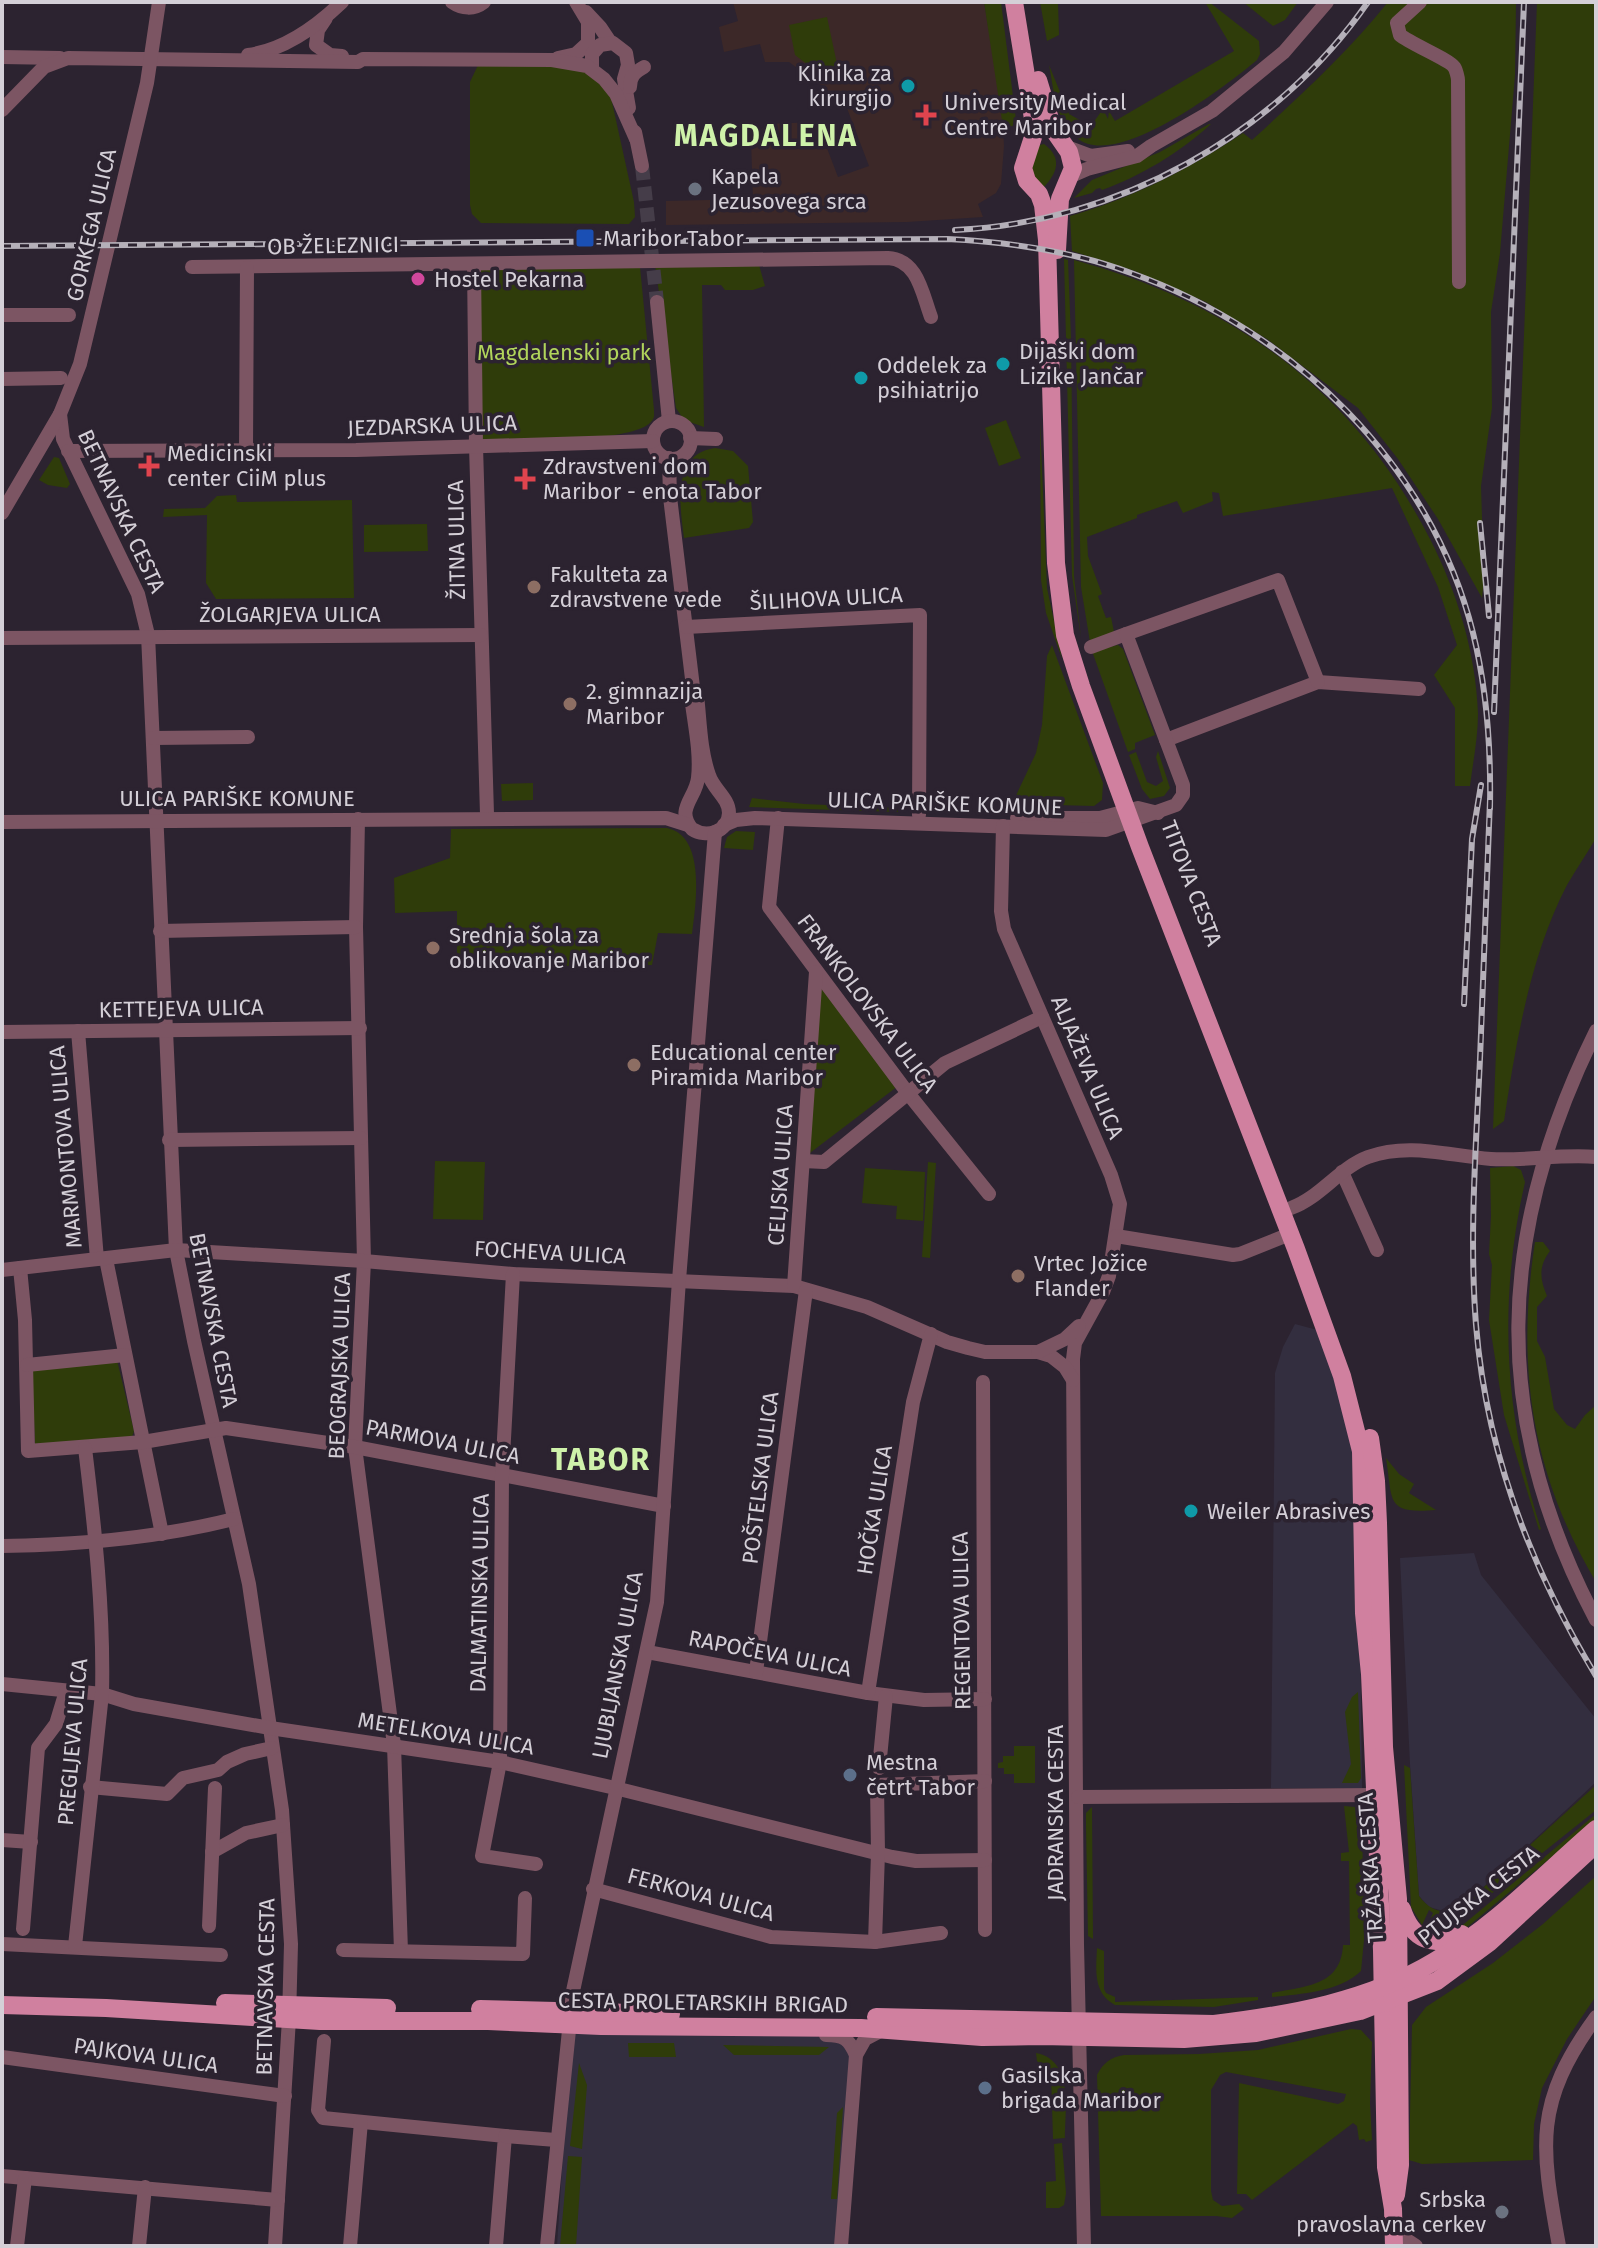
<svg xmlns="http://www.w3.org/2000/svg" width="1598" height="2248" viewBox="0 0 1598 2248" font-family="'Fira Sans',sans-serif">
<rect width="100%" height="100%" fill="#2c2330"/>
<g fill="#332e3f">
<polygon points="1295,1324 1321,1331 1352,1438 1360,1611 1362,1788 1271,1788 1275,1373 1283,1347"/>
<polygon points="1474,1553 1481,1575 1596,1719 1596,1782 1463,1906 1447,1912 1429,1907 1419,1896 1410,1764 1400,1558"/>
<polygon points="571,2029 853,2037 839,2246 557,2246"/>
</g>
<polygon fill="#3c2828" points="733,2 984,2 1002,108 1004,146 1001,184 996,193 978,204 983,217 907,222 666,225 666,201 753,199 751,139 767,124 817,122 838,177 869,166 845,103 789,62 765,62 760,44 724,52 719,27 738,21"/>
<g fill="#2f3c0a">
<polygon points="984,2 1001,2 1016,120 1013,126 1003,127"/>
<polygon points="1040,2 1058,2 1059,35 1047,41"/>
<path d="M1205,2H1209L1259,41L1260,54L1257,60C1226,86 1116,171 1077,138C1055,120 1054,90 1049,65L1069,114L1085,123L1088,130H1093V123L1103,109L1108,119L1109,111L1115,121L1234,51Z"/>
<polygon points="1243,2 1298,2 1285,20 1273,26"/>
<path d="M1388,2H1516L1515,75L1500,253L1491,312L1492,408L1481,486L1484,579L1482,598L1438,519L1398,459L1358,408L1267,339L1206,302L1135,271L1072,251L1070,216C1133,198 1189,169 1243,133L1252,140C1300,96 1347,53 1388,2Z"/>
<path d="M1537,2H1596V838C1587,854 1576,869 1567,885C1530,956 1516,1043 1504,1121L1493,1129Z"/>
<polygon points="827,17 840,78 826,79 795,55 789,25"/>
<polygon points="479,63 575,68 587,73 610,93 634,202 635,217 629,224 481,223 472,214 470,205 470,82"/>
<path d="M1209,124H1211C1181,152 1139,177 1102,190L1100,188L1096,189L1092,193L1074,198L1092,180L1160,152Z"/>
<path d="M1044,144C1063,158 1057,173 1044,187L1036,183L1030,161L1040,145Z"/>
<polygon points="1064,259 1068,260 1071,338 1074,576 1081,638 1072,576"/>
<path d="M1074,260C1233,303 1354,391 1430,539C1457,592 1476,653 1478,714C1478,737 1473,762 1470,786H1455V708L1434,675L1457,645L1438,587L1392,488L1223,516L1219,493L1212,492L1213,501L1183,513L1177,501L1137,515V518L1087,537L1088,556L1102,594L1098,596L1106,618L1111,617L1114,632L1090,642L1081,587Z"/>
<polygon points="655,265 759,265 765,286 753,290 725,290 721,285 702,285 704,427 684,420 676,408"/>
<path d="M640,267L654,410C654,416 655,417 651,422C632,443 514,441 482,442L480,269Z"/>
<polygon points="1006,420 1021,458 999,466 985,428"/>
<polygon points="1040,421 1047,588 1062,659 1046,613 1041,580"/>
<path d="M715,448L733,451L748,466L753,522L749,528L684,538C680,506 671,454 715,448Z"/>
<polygon points="54,457 59,458 70,484 67,488 48,485 39,480"/>
<polygon points="236,495 237,502 352,500 354,598 216,599 206,583 207,515 163,517 164,509 205,508 217,496"/>
<polygon points="427,524 428,551 364,552 364,525"/>
<polygon points="1052,645 1103,783 1102,800 1094,806 1012,804 1036,753 1042,725 1047,656"/>
<polygon points="1118,645 1123,649 1155,735 1135,743 1135,749 1128,752 1092,651"/>
<polygon points="1158,751 1170,788 1164,796 1150,799 1142,789 1129,755 1136,752 1147,782 1156,786 1163,781 1156,757"/>
<polygon points="533,783 533,800 502,801 501,784"/>
<polygon points="752,798 804,804 897,808 898,812 749,807"/>
<path d="M667,828C706,836 696,903 692,934L658,933L652,965L457,967V911L395,913L394,878L450,858L451,829Z"/>
<polygon points="736,831 755,832 753,850 724,848 727,837"/>
<polygon points="820,985 898,1086 806,1156"/>
<polygon points="435,1161 485,1162 483,1220 433,1219"/>
<polygon points="928,1162 936,1163 930,1258 922,1257"/>
<path d="M1513,1166L1521,1170L1525,1182C1498,1300 1504,1415 1541,1529L1539,1530L1504,1415L1489,1320L1492,1265L1489,1254L1491,1216L1490,1168Z"/>
<polygon points="865,1168 925,1172 923,1221 896,1219 897,1206 862,1203"/>
<path d="M1535,1242H1543L1550,1251C1538,1267 1540,1279 1547,1296L1537,1307V1341L1545,1357L1554,1409L1567,1425L1575,1429L1585,1415L1596,1405V1582C1531,1473 1516,1366 1535,1242Z"/>
<polygon points="117,1360 134,1431 132,1437 35,1444 32,1371"/>
<path d="M1386,1458L1399,1474L1414,1484L1409,1493L1436,1510C1385,1514 1393,1502 1386,1458Z"/>
<polygon points="1358,1692 1361,1778 1358,1783 1342,1783 1351,1764 1345,1712 1352,1697"/>
<polygon points="1014,1746 1035,1746 1035,1783 1014,1783 1014,1774 1004,1774 1004,1768 998,1768 998,1763 1003,1762 1003,1756 1014,1756"/>
<path d="M1404,1765L1410,1768L1419,1896C1430,1911 1446,1917 1463,1906L1596,1785V1810L1455,1923L1438,1928L1427,1927L1433,1913L1429,1910L1422,1925L1411,1907Z"/>
<path d="M1344,1806L1355,1807L1362,1818L1364,1940L1361,1971C1339,1992 1301,1994 1272,1997V1993C1306,1986 1341,1986 1343,1945H1350L1349,1861H1341V1853L1349,1852Z"/>
<polygon points="1092,1807 1093,1939 1088,1936 1086,1825 1086,1813"/>
<polygon points="1596,1814 1596,1820 1471,1924 1460,1932 1433,1934 1458,1929"/>
<polygon points="1596,1876 1596,1996 1567,2039 1542,2088 1534,2124 1533,2160 1422,2164 1409,2160 1412,2025 1426,2007 1493,1963 1543,1924"/>
<path d="M1097,1948L1104,1951V1989L1106,1993L1115,1997V2002L1258,1997V2000L1214,2007L1115,2005C1093,1993 1096,1970 1097,1948Z"/>
<path d="M1351,2029L1361,2030L1372,2042L1370,2103L1372,2140L1366,2142L1364,2139L1359,2140L1357,2126L1353,2123L1252,2200L1246,2194H1237L1239,2083L1338,2104L1344,2101L1346,2094L1226,2072L1220,2075L1211,2090V2191L1213,2200L1222,2206L1239,2204L1244,2209L1232,2218L1216,2216H1101L1097,2075C1103,2063 1111,2057 1124,2055L1199,2054L1258,2050Z"/>
<polygon points="628,2043 674,2043 676,2057 629,2057"/>
<polygon points="723,2045 829,2047 819,2055 734,2055"/>
<path d="M1036,2053C1074,2060 1065,2111 1065,2138L1053,2139L1051,2073L1042,2072V2066L1037,2061Z"/>
<polygon points="579,2063 587,2085 582,2149 570,2146"/>
<polygon points="843,2107 837,2199 831,2199 837,2113"/>
<polygon points="1062,2143 1066,2193 1064,2205 1059,2208 1046,2208 1046,2182 1056,2181 1054,2144"/>
<polygon points="568,2156 582,2157 576,2246 560,2246"/>
</g>
<g fill="none" stroke-linecap="round" stroke-linejoin="round">
<polyline stroke="#453d49" stroke-width="14" stroke-dasharray="14 7" stroke-linecap="butt" points="642,166 657,302"/>
<g stroke="#7c5563" stroke-width="14">
<path d="M452,2C462,9 474,10 484,2"/>
<path d="M1420,2L1397,23L1400,35C1411,44 1450,60 1454,67C1456,69 1458,78 1458,80L1459,282"/>
<polyline points="586,12 600,27 610,42"/>
<polyline points="326,18 318,30 316,45 330,55 342,56"/>
<path d="M248,55C285,50 316,27 342,2"/>
<polyline points="2,57 60,58"/>
<polyline points="558,58 576,54 588,43 588,22 576,2"/>
<polyline points="592,69 592,54 600,45 613,43 626,53 628,65 624,79 629,108"/>
<path d="M630,87C630,76 635,72 644,67"/>
<polyline points="2,110 44,67 68,58 358,62 363,59 552,60 587,66 604,79 616,94 636,139"/>
<polyline points="635,132 642,166"/>
<polyline points="1067,147 1091,156 1128,151"/>
<polyline points="1071,176 1087,169 1137,156 1151,146 1212,111 1284,52 1327,2"/>
<polyline points="474,265 476,446 487,814"/>
<path d="M192,267L888,258C918,260 922,293 931,317"/>
<polyline points="657,302 669,421"/>
<polyline points="2,315 69,315"/>
<polyline points="2,379 61,378"/>
<polyline points="60,414 63,439 138,594 148,635 176,1250 194,1341 249,1584 282,1810 291,1944 289,2019 275,2246"/>
<circle cx="672" cy="440" r="19"/>
<polyline points="690,438 716,439"/>
<polyline points="246,449 247,268"/>
<polyline points="68,451 356,450 653,441"/>
<path d="M669,458L670,497L693,687L697,695C700,721 700,750 709,775C713,789 729,798 729,813C728,833 706,838 692,829C675,809 696,798 698,778C701,752 694,722 691,696L693,687"/>
<polyline points="2,513 60,414 80,364 147,83 159,2"/>
<polyline points="686,627 920,615 919,815"/>
<polyline points="2,638 481,635"/>
<polyline points="1091,647 1126,634"/>
<polyline points="153,738 248,737"/>
<polyline points="1166,740 1318,682 1419,689"/>
<polyline points="778,818 769,907 907,1092 989,1194"/>
<polyline points="1017,818 1100,818 1138,808 1158,813"/>
<polyline points="358,819 356,927 364,1261 355,1447 394,1745 401,1951"/>
<polyline points="2,822 666,818 688,825"/>
<polyline points="724,825 736,820 755,818 1106,830 1176,805 1183,795 1183,785 1126,634 1278,580 1318,682"/>
<polyline points="1003,826 1001,911 1004,929 1111,1175 1120,1204 1109,1276 1103,1292 1075,1343 1073,1359 1077,1944 1084,2246"/>
<polyline points="160,931 356,927"/>
<polyline points="78,1031 97,1259"/>
<path d="M1596,1031C1496,1233 1489,1418 1596,1620"/>
<polyline points="2,1032 360,1028"/>
<polyline points="169,1140 361,1138"/>
<polyline points="803,1161 824,1162 945,1063 1042,1017"/>
<polyline points="1342,1172 1377,1250"/>
<path d="M1291,1208C1321,1197 1339,1168 1368,1157C1410,1142 1448,1156 1491,1159C1526,1161 1561,1154 1596,1157"/>
<polyline points="1116,1236 1233,1255 1240,1254 1290,1234"/>
<polyline points="106,1259 162,1534"/>
<polyline points="20,1268 25,1320 28,1451 143,1442 226,1428 355,1447 664,1506"/>
<polyline points="2,1270 176,1250 364,1261 513,1274 794,1286 867,1307 947,1342 968,1348 985,1352 1038,1352 1051,1356 1065,1367 1073,1380"/>
<polyline points="513,1274 502,1475 500,1762 482,1856 536,1864"/>
<polyline points="794,1286 816,972"/>
<polyline points="1038,1352 1065,1339 1079,1326"/>
<polyline points="27,1365 125,1355"/>
<polyline points="983,1382 985,1930"/>
<path d="M2,1546C80,1545 158,1538 234,1519"/>
<polyline points="647,1652 868,1693 924,1700 985,1699"/>
<polyline points="756,1672 806,1290"/>
<polyline points="2,1684 102,1694 134,1704 270,1728 500,1762 615,1788 892,1857 916,1861 985,1860"/>
<polyline points="868,1693 913,1402 931,1334"/>
<polyline points="879,1768 886,1696"/>
<polyline points="90,1787 167,1794 183,1778 218,1770 227,1762 245,1754 272,1748"/>
<polyline points="1078,1797 1374,1795"/>
<polyline points="2,1840 31,1842"/>
<polyline points="212,1852 246,1833 283,1825"/>
<polyline points="593,1889 771,1937 875,1942 941,1933"/>
<polyline points="209,1926 215,1788"/>
<polyline points="23,1929 38,1748 56,1724 66,1691"/>
<polyline points="875,1942 878,1853 877,1785 985,1781"/>
<polyline points="2,1944 221,1955"/>
<path d="M75,1946L102,1694C104,1612 95,1530 85,1448"/>
<polyline points="343,1950 523,1954 525,1898"/>
<path d="M826,2035C844,2035 849,2039 856,2055"/>
<polyline points="324,2041 318,2110 323,2118 505,2136 496,2246"/>
<polyline points="2,2057 285,2096"/>
<polyline points="505,2136 556,2140"/>
<polyline points="2,2176 278,2200"/>
<polyline points="1394,2224 1404,2238 1416,2246"/>
<polyline points="17,2246 25,2178"/>
<polyline points="139,2246 145,2187"/>
<polyline points="350,2246 361,2122"/>
<polyline points="547,2246 573,1991 657,1602 679,1280 715,832"/>
<polyline points="841,2246 856,2055 865,2039 884,2029"/>
<path d="M1559,2246C1541,2146 1533,2104 1596,2017"/>
</g>
<g stroke="#d0809f" stroke-width="18">
<polyline points="1014,2 1035,131 1023,168 1027,181 1039,194 1043,205 1047,240 1056,563 1065,635 1081,686 1140,847 1296,1249 1342,1376 1361,1451 1364,1613 1370,1674 1382,1950 1386,2167 1393,2209 1394,2246"/>
<polyline points="1038,80 1053,129 1069,152 1073,168 1060,199 1057,250"/>
<polyline points="1370,1438 1376,1481 1378,1523 1384,1747 1398,1899 1400,2165 1396,2195"/>
<path d="M1402,1909C1412,1940 1434,1949 1462,1934"/>
<polyline points="225,2003 387,2008"/>
<polyline points="2,2005 106,2008 320,2021 488,2021 601,2026 861,2028 982,2037 1041,2036 1184,2039 1256,2033 1360,2011 1437,1981 1490,1942 1596,1844"/>
<polyline points="480,2009 671,2014"/>
<path d="M876,2017L1214,2024C1289,2015 1369,2001 1435,1961C1495,1926 1544,1874 1596,1829"/>
</g>
<g stroke="#b5b0b9" stroke-width="6">
<g id="rail">
<path d="M955,230C1117,223 1276,135 1368,2"/>
<path d="M2,246L947,239C1009,242 1073,251 1131,273C1293,331 1431,464 1473,633C1487,689 1491,750 1490,808"/>
<polyline points="1480,523 1489,616"/>
<polyline points="1494,712 1524,2"/>
<path d="M1490,800C1486,886 1484,973 1480,1059C1476,1147 1469,1236 1476,1325C1486,1450 1531,1569 1596,1676"/>
<polyline points="1464,1004 1472,839 1481,785"/>
</g>
</g>
<use href="#rail" stroke="#2c2330" stroke-width="3" stroke-dasharray="9" stroke-linecap="butt"/>
</g>
<g fill="#0f9aa8" stroke="#2c2330" stroke-width="3">
<circle cx="908" cy="86" r="8"/>
<circle cx="1003" cy="364" r="8"/>
<circle cx="861" cy="378" r="8"/>
<circle cx="1191" cy="1511" r="8"/>
</g>
<g fill="#e0444e" stroke="#2c2330" stroke-width="3">
<path d="M922 103h8v8h8v8h-8v8h-8v-8h-8v-8h8z"/>
<path d="M145 454h8v8h8v8h-8v8h-8v-8h-8v-8h8z"/>
<path d="M521 467h8v8h8v8h-8v8h-8v-8h-8v-8h8z"/>
</g>
<g fill="#6b7280" stroke="#2c2330" stroke-width="3">
<circle cx="695" cy="189" r="8"/>
<circle cx="1502" cy="2212" r="8"/>
</g>
<rect fill="#1a4fb4" stroke="#2c2330" stroke-width="3" x="575" y="228" width="20" height="20" rx="4"/>
<circle fill="#d1479c" stroke="#2c2330" stroke-width="3" cx="418" cy="279" r="8"/>
<g fill="#8d6e63" stroke="#2c2330" stroke-width="3">
<circle cx="534" cy="587" r="8"/>
<circle cx="570" cy="704" r="8"/>
<circle cx="433" cy="948" r="8"/>
<circle cx="634" cy="1065" r="8"/>
<circle cx="1018" cy="1276" r="8"/>
</g>
<g fill="#5c6f8a" stroke="#2c2330" stroke-width="3">
<circle cx="850" cy="1775" r="8"/>
<circle cx="985" cy="2088" r="8"/>
</g>
<g text-anchor="middle" stroke-width="7" stroke-linejoin="round" paint-order="stroke">
<g font-size="22" fill="#d4cfd7" stroke="#2c2330" text-anchor="start">
<text x="892" y="81" text-anchor="end">Klinika za<tspan x="892" dy="25">kirurgijo</tspan></text>
<text x="944" y="110">University Medical<tspan x="944" dy="25">Centre Maribor</tspan></text>
<text x="711" y="184">Kapela<tspan x="711" dy="25">Jezusovega srca</tspan></text>
<text x="603" y="246">Maribor Tabor</text>
<text x="434" y="287">Hostel Pekarna</text>
<text x="1019" y="359">Dijaški dom<tspan x="1019" dy="25">Lizike Jančar</tspan></text>
<text x="877" y="373">Oddelek za<tspan x="877" dy="25">psihiatrijo</tspan></text>
<text x="167" y="461">Medicinski<tspan x="167" dy="25">center CiiM plus</tspan></text>
<text x="543" y="474">Zdravstveni dom<tspan x="543" dy="25">Maribor - enota Tabor</tspan></text>
<text x="550" y="582">Fakulteta za<tspan x="550" dy="25">zdravstvene vede</tspan></text>
<text x="586" y="699">2. gimnazija<tspan x="586" dy="25">Maribor</tspan></text>
<text x="449" y="943">Srednja šola za<tspan x="449" dy="25">oblikovanje Maribor</tspan></text>
<text x="650" y="1060">Educational center<tspan x="650" dy="25">Piramida Maribor</tspan></text>
<text x="1034" y="1271">Vrtec Jožice<tspan x="1034" dy="25">Flander</tspan></text>
<text x="1207" y="1519">Weiler Abrasives</text>
<text x="866" y="1770">Mestna<tspan x="866" dy="25">četrt Tabor</tspan></text>
<text x="1001" y="2083">Gasilska<tspan x="1001" dy="25">brigada Maribor</tspan></text>
<text x="1486" y="2207" text-anchor="end">Srbska<tspan x="1486" dy="25">pravoslavna cerkev</tspan></text>
</g>
<g font-size="22" fill="#d4cfd7" stroke="#2c2330">
<text transform="translate(91 225) rotate(-77)" y="8">GORKEGA ULICA</text>
<text transform="translate(333 245) rotate(-1)" y="8">OB ŽELEZNICI</text>
<text transform="translate(432 425) rotate(-2)" y="8">JEZDARSKA ULICA</text>
<text transform="translate(122 511) rotate(65)" y="8">BETNAVSKA CESTA</text>
<text transform="translate(456 540) rotate(-91)" y="8">ŽITNA ULICA</text>
<text transform="translate(826 598) rotate(-3)" y="8">ŠILIHOVA ULICA</text>
<text x="290" y="622">ŽOLGARJEVA ULICA</text>
<text x="237" y="806">ULICA PARIŠKE KOMUNE</text>
<text transform="translate(945 803) rotate(2)" y="8">ULICA PARIŠKE KOMUNE</text>
<text transform="translate(1192 883) rotate(69)" y="8">TITOVA CESTA</text>
<text transform="translate(868 1003) rotate(53)" y="8">FRANKOLOVSKA ULICA</text>
<text transform="translate(181 1008) rotate(-1)" y="8">KETTEJEVA ULICA</text>
<text transform="translate(1088 1067) rotate(67)" y="8">ALJAŽEVA ULICA</text>
<text transform="translate(65 1147) rotate(-95)" y="8">MARMONTOVA ULICA</text>
<text transform="translate(780 1175) rotate(-86)" y="8">CELJSKA ULICA</text>
<text transform="translate(550 1252) rotate(3)" y="8">FOCHEVA ULICA</text>
<text transform="translate(214 1320) rotate(79)" y="8">BETNAVSKA CESTA</text>
<text transform="translate(339 1366) rotate(-88)" y="8">BEOGRAJSKA ULICA</text>
<text transform="translate(443 1441) rotate(11)" y="8">PARMOVA ULICA</text>
<text transform="translate(760 1478) rotate(-83)" y="8">POŠTELSKA ULICA</text>
<text transform="translate(874 1510) rotate(-81)" y="8">HOČKA ULICA</text>
<text transform="translate(479 1593) rotate(-89)" y="8">DALMATINSKA ULICA</text>
<text transform="translate(961 1621) rotate(-91)" y="8">REGENTOVA ULICA</text>
<text transform="translate(770 1653) rotate(11)" y="8">RAPOČEVA ULICA</text>
<text transform="translate(617 1665) rotate(-79)" y="8">LJUBLJANSKA ULICA</text>
<text transform="translate(446 1733) rotate(9)" y="8">METELKOVA ULICA</text>
<text transform="translate(72 1742) rotate(-85)" y="8">PREGLJEVA ULICA</text>
<text transform="translate(1055 1813) rotate(-90)" y="8">JADRANSKA CESTA</text>
<text transform="translate(1370 1868) rotate(-94)" y="8">TRŽAŠKA CESTA</text>
<text transform="translate(701 1894) rotate(15)" y="8">FERKOVA ULICA</text>
<text transform="translate(1478 1895) rotate(-38)" y="8">PTUJSKA CESTA</text>
<text transform="translate(265 1987) rotate(-89)" y="8">BETNAVSKA CESTA</text>
<text transform="translate(703 2002) rotate(1)" y="8">CESTA PROLETARSKIH BRIGAD</text>
<text transform="translate(146 2055) rotate(8)" y="8">PAJKOVA ULICA</text>
</g>
<g font-size="22" fill="#b1d55b" stroke="#2c2330">
<text x="564" y="360">Magdalenski park</text>
</g>
<g font-size="30" font-weight="bold" letter-spacing="2" fill="#cff2aa" stroke="#2c2330">
<text x="766" y="146">MAGDALENA</text>
<text x="601" y="1470">TABOR</text>
</g>
</g>
<rect width="1598" height="2248" fill="none" stroke="#d4cfd7" stroke-width="8"/>
</svg>
